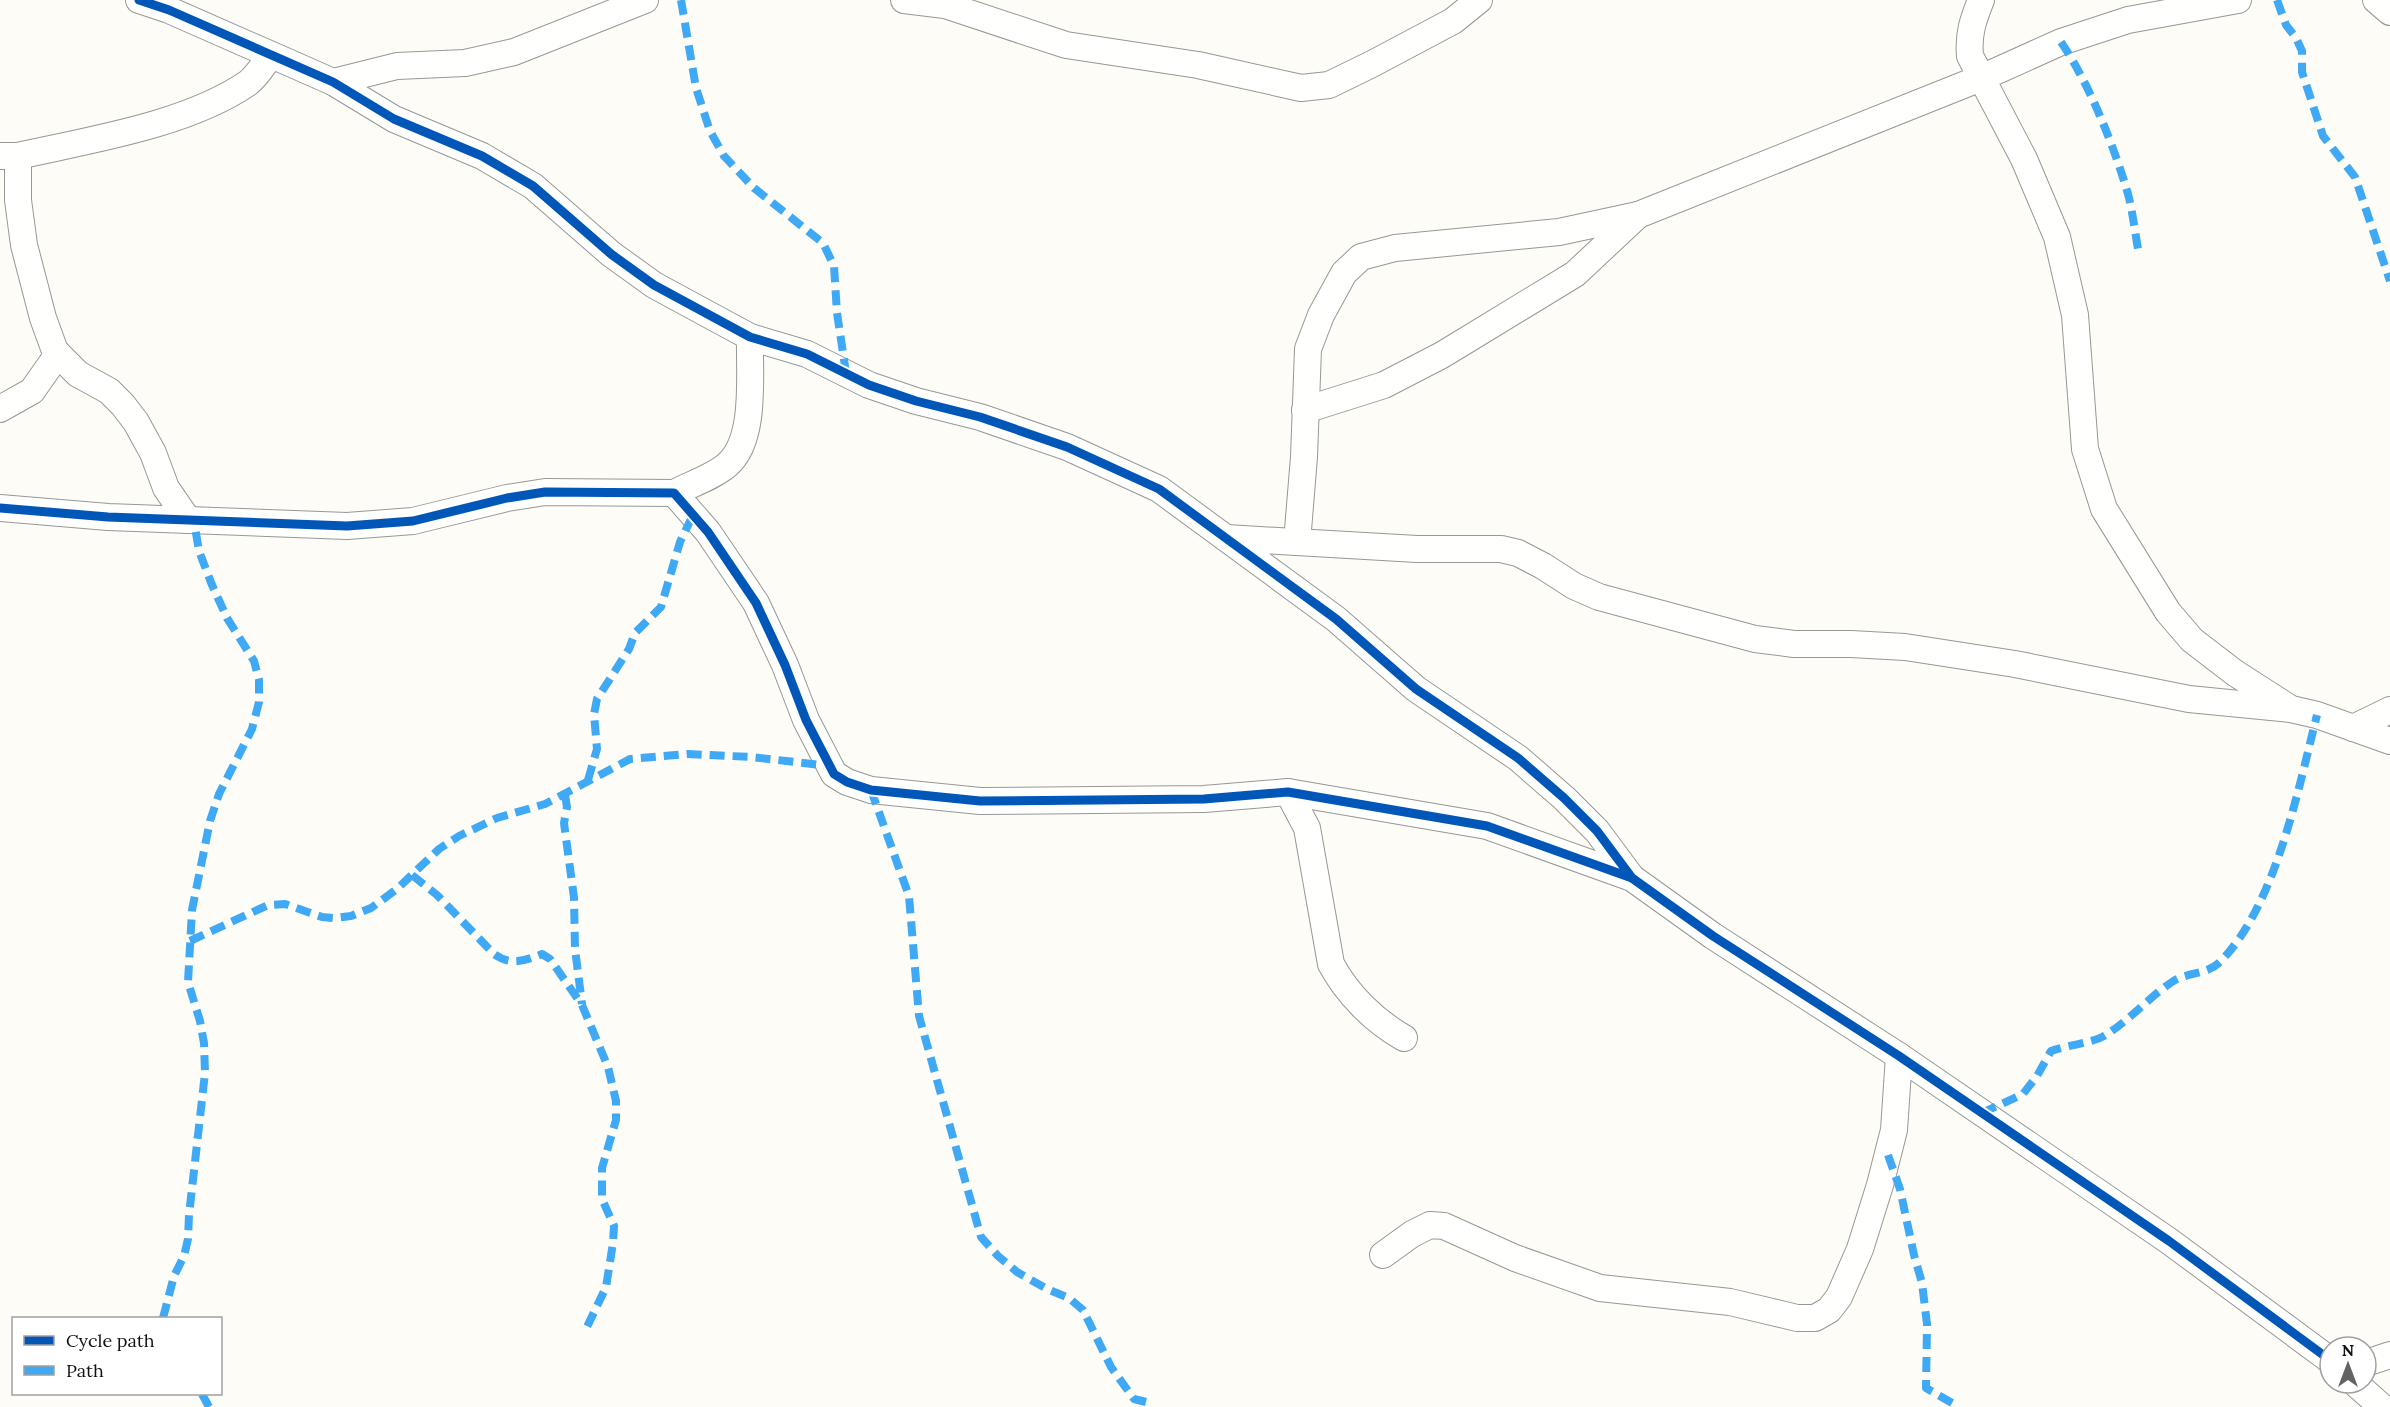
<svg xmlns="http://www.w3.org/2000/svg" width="2390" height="1407" viewBox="0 0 2390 1407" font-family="Lora,serif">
<rect width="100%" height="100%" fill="#fdfcf7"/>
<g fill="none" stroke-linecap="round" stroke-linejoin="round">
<g stroke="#979795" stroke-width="28">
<g id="street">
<polyline points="139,0 169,10 333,82 394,119 482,156 533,186 611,254 654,285 750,337 807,354 869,385 916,401 980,417 1067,447 1159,489 1336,619 1416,689 1518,758 1564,798 1597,831 1632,878"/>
<polyline points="904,0 945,5 1066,45 1198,65 1301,88 1329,85 1372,64 1453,21 1479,0"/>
<path d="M1981,0C1973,20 1968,34 1970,56L2024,159L2057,237L2075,315L2085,449L2104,509L2168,612L2192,640L2235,673L2291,709L2317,715L2390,741"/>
<polyline points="2376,0 2390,12"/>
<polyline points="333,82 397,66 465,63 514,52 645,0"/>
<path d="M0,156H18C89,140 187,125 248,83C257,76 264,64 271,55"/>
<polyline points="18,156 18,200 24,245 43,318 55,351 78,374 109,391 123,405 136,422 153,453 166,488 188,520"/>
<polyline points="0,409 32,391 58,354"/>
<polyline points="1305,410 1384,385 1442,355 1575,274 1638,215 1981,78 2061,42 2128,20 2238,0"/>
<path d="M674,493C689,485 715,476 727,465C757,440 749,373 750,337"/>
<polyline points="0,508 108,517 347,526 413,521 507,498 545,492 674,493 708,532 756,603 785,665 806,720 834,774 847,782 871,790 980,801 1204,799 1288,792 1487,826 1632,878 1713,936 1899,1056 2169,1241 2330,1360"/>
<polyline points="1226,538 1417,549 1501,549 1518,553 1543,566 1574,586 1599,597 1755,639 1794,644 1851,644 1905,647 2015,664 2189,699 2291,709"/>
<polyline points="1297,542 1304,457 1308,349 1321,315 1344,273 1361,257 1395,248 1559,232 1638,215"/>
<polyline points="2353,728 2390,710"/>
<path d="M1288,792L1307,828L1331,964C1347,994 1374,1021 1404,1038"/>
<polyline points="1383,1255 1412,1234 1430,1225 1444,1226 1515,1258 1600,1288 1730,1302 1797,1318 1815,1318 1829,1310 1839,1297 1860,1249 1880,1185 1894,1130 1899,1056"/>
<polyline points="2366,1363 2390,1355"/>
<polyline points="2355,1383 2382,1407"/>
</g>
</g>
<use href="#street" stroke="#fffffe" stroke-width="26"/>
<g stroke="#3fa9f5" stroke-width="8" stroke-dasharray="15 8" stroke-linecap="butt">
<polyline points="681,0 696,88 710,131 724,156 754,188 823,243 834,266 837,313 846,373"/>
<polyline points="2277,0 2286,25 2296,38 2302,51 2302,72 2323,136 2355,177 2390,281"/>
<path d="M2061,42C2089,83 2114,146 2128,194C2133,213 2135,234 2139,254"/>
<polyline points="588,780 597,749 594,714 597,699 629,649 635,633 661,607 680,542 693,515"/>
<polyline points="871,790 909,896 919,1016 981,1237 998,1256 1017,1272 1047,1289 1069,1298 1083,1310 1111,1367 1134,1399 1146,1402"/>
<polyline points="565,795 567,807 564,823 574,898 575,949 582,1004"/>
<path d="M412,875L437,895L494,954C510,966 524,961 542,954L550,959L582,1005L608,1067L616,1101V1120L602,1168V1199L614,1226L613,1243L606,1287L586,1329"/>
<polyline points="190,941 268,905 285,904 322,917 334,918 351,916 371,908 397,889 439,849 459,836 497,818 545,804 630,759 688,754 751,757 830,766"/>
<path d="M1982,1113L2023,1094L2037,1076L2051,1051C2064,1046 2095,1042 2104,1036C2129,1021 2148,998 2172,982C2189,971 2206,976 2221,961C2276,904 2298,790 2317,715"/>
<polyline points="1888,1155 1900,1189 1914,1255 1922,1283 1927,1324 1926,1388 1959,1407"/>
<polyline points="163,1318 174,1276 184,1256 188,1239 189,1215 205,1073 204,1043 200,1021 188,982 192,910 210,821 219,794 252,729 259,702 259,680 254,661 227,618 212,585 199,551 194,521"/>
<polyline points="202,1394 209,1407"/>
</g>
<g stroke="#fff" stroke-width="13">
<g id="cycleway">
<polyline points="139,0 169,10 333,82 394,119 482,156 533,186 611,254 654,285 750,337 807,354 869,385 916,401 980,417 1067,447 1159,489 1336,619 1416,689 1518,758 1564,798 1597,831 1632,878"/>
<polyline points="0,508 108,517 347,526 413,521 507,498 545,492 674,493 708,532 756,603 785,665 806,720 834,774 847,782 871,790 980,801 1204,799 1288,792 1487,826 1632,878 1713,936 1899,1056 2169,1241 2330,1360"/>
</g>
</g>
<use href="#cycleway" stroke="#0057b8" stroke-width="9"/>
</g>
<rect x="12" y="1317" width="210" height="78" fill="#ffffff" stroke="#a0a0a0" stroke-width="1.5"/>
<rect x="24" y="1336" width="30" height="9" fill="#0057b8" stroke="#a0a0a0" stroke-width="1.5"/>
<text x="66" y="1347" font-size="18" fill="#111111">Cycle path</text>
<rect x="24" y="1366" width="30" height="9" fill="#3fa9f5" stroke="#a0a0a0" stroke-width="1.5"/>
<text x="66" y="1377" font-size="18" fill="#111111">Path</text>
<g transform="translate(2348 1365)"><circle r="28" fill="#ffffff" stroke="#a0a0a0" stroke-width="1.5"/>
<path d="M0-4.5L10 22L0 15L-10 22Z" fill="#646362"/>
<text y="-9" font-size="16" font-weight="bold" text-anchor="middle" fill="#111111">N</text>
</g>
</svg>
